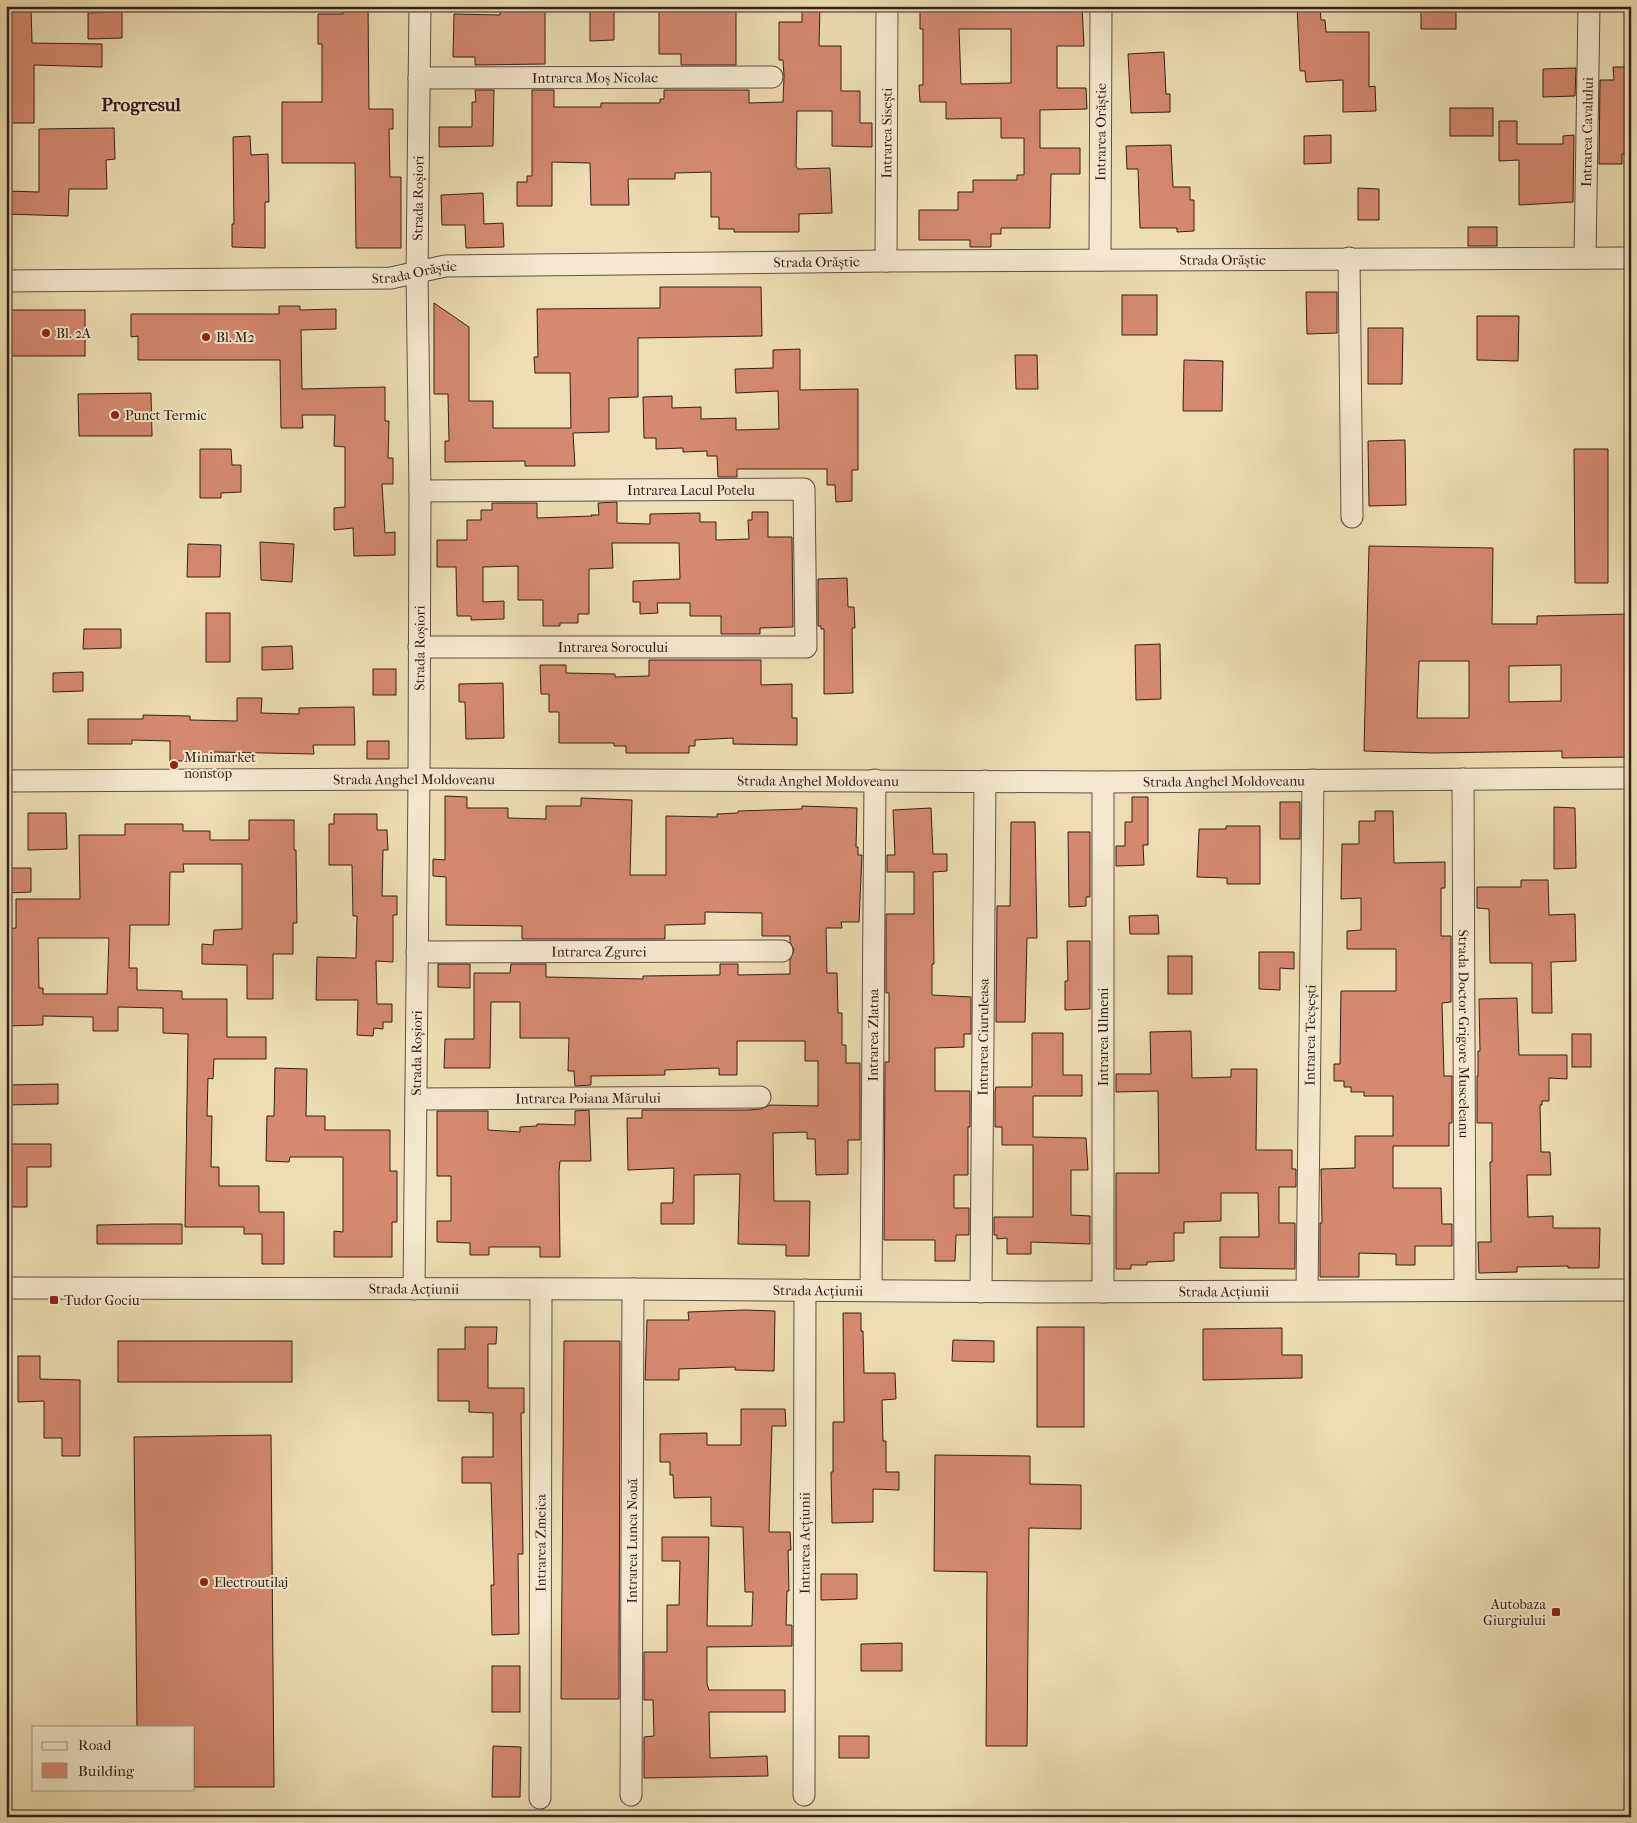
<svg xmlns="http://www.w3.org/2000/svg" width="1637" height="1823" viewBox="0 0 1637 1823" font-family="'IM FELL French Canon',serif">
<rect width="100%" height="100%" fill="#eeddb4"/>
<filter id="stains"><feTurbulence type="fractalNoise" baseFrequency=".004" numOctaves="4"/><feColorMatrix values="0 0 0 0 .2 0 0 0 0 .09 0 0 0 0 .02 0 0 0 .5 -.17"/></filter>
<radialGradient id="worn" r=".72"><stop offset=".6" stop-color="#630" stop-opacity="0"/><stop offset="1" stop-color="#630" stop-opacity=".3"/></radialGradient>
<g fill="#d58971" stroke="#342019" fill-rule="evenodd">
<polygon points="343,6 368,6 369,109 393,109 393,129 389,129 390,177 401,177 401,248 356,248 355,163 282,163 282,102 322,102 322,44 318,44 318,14 343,14"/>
<polygon points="590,6 614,6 614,40 590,41"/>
<polygon points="659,6 736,6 736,65 681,65 681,54 659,54"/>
<polygon points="802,6 820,6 819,46 841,46 841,91 860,91 860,123 872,123 872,147 832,146 832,111 797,111 796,166 798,169 830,168 832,213 799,214 799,232 734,232 734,229 719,229 719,217 711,217 711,172 675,173 675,179 628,179 629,205 591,205 590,163 552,162 552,206 517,206 517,182 527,182 527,176 532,176 532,90 554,90 554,107 601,107 601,103 660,103 660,99 664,99 664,90 749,90 749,103 783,102 784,76 783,60 779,60 779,22 802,22"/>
<path d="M920,6H1082L1084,46H1057V88H1086L1087,109L1040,110V148H1080V174H1051L1050,228H1001V234H991V247H970V240H919V210H958V192H973V180H1017V175H1024V138H1001V118L946,119V102H920L919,85H923V29H920ZM959,29H1011V83L961,84Z"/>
<polygon points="1297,6 1320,6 1321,20 1325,20 1326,32 1369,32 1369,87 1375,86 1376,111 1343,112 1343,80 1306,82 1305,71 1300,71"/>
<rect x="1421" y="6" width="35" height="23"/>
<polygon points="6,7 31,7 32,43 102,44 102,67 34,65 34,123 6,123"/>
<polygon points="500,7 545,7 545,64 475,65 475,57 453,57 454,14 500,15"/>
<polygon points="122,12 122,38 88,39 88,13"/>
<polygon points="1164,52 1166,94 1170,94 1170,112 1131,113 1128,54"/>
<polygon points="1613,67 1631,67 1631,154 1622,154 1622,164 1599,164 1600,80 1614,80"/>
<polygon points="1576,68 1575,96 1543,97 1543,69"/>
<polygon points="475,90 494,90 493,146 439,147 439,127 472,127 472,102 476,102"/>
<rect x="1450" y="108" width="43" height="28"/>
<polygon points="1499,121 1517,121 1517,144 1563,144 1563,136 1574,135 1573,202 1519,205 1519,160 1499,161"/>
<polygon points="114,128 115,159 106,160 107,189 69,189 68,216 6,214 6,191 39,192 39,129"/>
<polygon points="1331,135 1331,163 1304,164 1304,136"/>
<polygon points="250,136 251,155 268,154 269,202 265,202 265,248 232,247 232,224 234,224 233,137"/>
<polygon points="1171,145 1173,187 1190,187 1190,200 1194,200 1194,231 1177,232 1177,228 1140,228 1138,169 1127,169 1126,146"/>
<polygon points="1358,188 1379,189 1379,220 1358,220"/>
<polygon points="483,193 484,224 503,223 504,247 466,248 465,225 442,225 441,195"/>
<rect x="1468" y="227" width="29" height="19"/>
<polygon points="660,287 761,287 762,336 638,338 638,397 609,398 609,432 573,433 575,466 525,466 525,461 445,462 445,441 449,441 448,394 434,394 434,303 469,327 469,401 493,401 493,428 571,428 570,373 535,373 534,357 538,357 537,309 660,308"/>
<polygon points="1306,292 1337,292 1337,333 1307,334"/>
<rect x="1122" y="295" width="35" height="40"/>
<polygon points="279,306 300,306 300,310 336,309 336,329 301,330 302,389 385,387 385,421 389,421 388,458 393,458 393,484 382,484 385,533 395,532 395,555 354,556 353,528 334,530 334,508 345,507 345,447 334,446 335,415 302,415 303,428 281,428 280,360 138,360 138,336 131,337 131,314 279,314"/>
<rect x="6" y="310" width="79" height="46"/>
<polygon points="1477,316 1519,316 1518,361 1477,360"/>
<polygon points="1368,328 1403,328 1402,384 1368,384"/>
<polygon points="800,349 800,390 858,389 858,470 852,470 852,501 836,502 835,485 827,485 827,469 737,469 737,477 718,477 717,456 707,456 707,451 683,452 683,448 656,449 656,438 644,438 643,397 672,396 672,408 701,407 701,419 736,418 736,430 779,429 778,391 736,393 735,369 773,368 773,350"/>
<polygon points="1015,355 1037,355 1038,389 1016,389"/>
<polygon points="1184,360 1223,361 1222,411 1183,411"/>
<polygon points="151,393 152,436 79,436 78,394"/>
<polygon points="1405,440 1406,505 1369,506 1368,441"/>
<polygon points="200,449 231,449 232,465 241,465 241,492 221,493 221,498 200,498"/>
<polygon points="1574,449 1608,449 1608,583 1575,583"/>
<polygon points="617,502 617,523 650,524 650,514 700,513 700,522 716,522 716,540 749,539 748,520 752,520 752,512 768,512 768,537 792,537 793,627 760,628 760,634 721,634 721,616 690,616 690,603 657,603 658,613 640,614 640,602 633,602 633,581 680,579 679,543 612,543 613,568 589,569 589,614 578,614 578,623 560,623 560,626 543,626 543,600 518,600 518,566 483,567 483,602 504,601 504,619 471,620 471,616 457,616 456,567 437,567 437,540 467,540 467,520 481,520 481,510 492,510 492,503 537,503 537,518 592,516 591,515 599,515 598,503"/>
<polygon points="260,542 294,544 292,582 261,580"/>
<polygon points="188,544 221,545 220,577 187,577"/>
<path d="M1369,546L1493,548L1492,624H1537V616L1631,614V757L1562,758V751L1432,753L1364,751ZM1419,661H1469V718H1417ZM1561,665V701L1509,702V666Z"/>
<polygon points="847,578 848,607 854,607 855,628 852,628 853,693 824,694 824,629 821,629 821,626 818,626 818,579"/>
<rect x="206" y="613" width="24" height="49"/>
<polygon points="84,629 121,629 121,648 83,649"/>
<polygon points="1160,644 1161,699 1136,700 1135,645"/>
<polygon points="292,646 293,669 262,670 262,647"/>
<polygon points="649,660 761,660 761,685 792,684 792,718 797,718 797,745 733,744 733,738 695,740 695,746 689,746 689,753 626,753 626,746 614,746 614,743 559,743 559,712 549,712 549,694 541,694 540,665 566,665 566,673 615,674 615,677 649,676"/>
<rect x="373" y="669" width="23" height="26"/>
<polygon points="83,672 83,691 53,692 53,673"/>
<polygon points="503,683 504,738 466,739 465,702 459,702 459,684"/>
<polygon points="237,698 262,698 261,713 299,714 299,708 354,707 355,745 313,745 314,754 214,752 214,756 190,757 190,761 170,761 170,741 132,740 132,744 88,744 88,719 143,719 143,715 190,716 190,720 237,721"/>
<rect x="367" y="741" width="22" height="18"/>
<polygon points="445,796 467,797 467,808 508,808 508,818 546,819 546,806 581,806 581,798 632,800 630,875 666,875 666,816 717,817 717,814 738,813 738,811 802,809 802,806 857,808 856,847 858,847 858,855 862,855 859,922 841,922 842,928 826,928 827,973 837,973 838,1013 842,1013 842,1045 846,1045 846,1063 860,1063 860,1140 848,1140 848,1174 816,1175 815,1139 807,1139 807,1132 773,1133 774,1201 810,1201 809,1256 786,1256 786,1245 738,1244 740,1174 694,1175 694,1224 661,1224 661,1203 673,1203 674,1168 628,1170 627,1118 642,1118 642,1110 748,1110 761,1109 770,1105 818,1106 818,1061 805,1061 805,1041 737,1041 737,1075 719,1075 719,1068 665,1070 665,1075 591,1076 591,1085 575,1086 574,1071 568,1071 569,1038 520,1038 520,1002 491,1002 490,1068 444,1068 445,1039 474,1039 474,973 510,973 511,964 546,964 546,977 643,979 643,976 720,975 720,964 738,964 738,975 790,974 790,960 794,950 790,942 790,936 762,936 762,913 705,912 705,924 665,925 665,939 522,939 522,926 446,925 446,877 433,876 433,859 445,860"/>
<polygon points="1132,797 1148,797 1148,845 1143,845 1144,865 1116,866 1116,846 1125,846 1125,822 1132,822"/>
<rect x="1280" y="802" width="20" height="37"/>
<polygon points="1554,807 1575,808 1576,868 1554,869"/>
<polygon points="931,808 933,854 947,854 947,871 933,872 934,964 932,964 932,995 971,997 971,1034 964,1034 964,1047 935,1048 935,1091 970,1091 970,1127 968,1127 968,1175 954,1175 954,1208 969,1208 969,1235 956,1235 955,1261 935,1261 935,1240 884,1240 885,1062 889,1062 889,993 886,993 886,914 914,914 914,872 887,872 887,855 895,855 893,810"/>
<polygon points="1375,811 1393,811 1394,863 1445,862 1445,888 1441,888 1441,936 1451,936 1451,1002 1442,1003 1444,1076 1452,1076 1452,1123 1449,1123 1449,1146 1393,1146 1393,1188 1441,1188 1442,1224 1452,1224 1452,1246 1415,1246 1415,1265 1396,1265 1396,1254 1359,1253 1359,1277 1320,1277 1320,1223 1322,1223 1321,1169 1355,1168 1355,1136 1393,1136 1393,1096 1364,1096 1364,1092 1351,1092 1351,1087 1344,1087 1344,1081 1334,1081 1334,1064 1340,1064 1341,991 1396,991 1396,949 1347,949 1347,931 1361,930 1361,898 1341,899 1342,844 1359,844 1359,821 1375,821"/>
<polygon points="28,813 66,813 67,849 28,850"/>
<polygon points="334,814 377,814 377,830 387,830 388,850 383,850 382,896 397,896 397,915 393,915 393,962 376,961 377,1004 392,1004 392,1022 383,1022 383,1029 374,1028 373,1036 357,1035 358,1000 316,1000 317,957 356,958 357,916 353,916 352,865 329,865 329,824 334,824"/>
<path d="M249,820H294V850H296L297,923H293V954H273V999H247V965L202,964V944L213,945L214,930L242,929V864H183L184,872H170L169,925H130L129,968H137V990L182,991V999H227V1037H266V1059H214L213,1079L208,1078L207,1116H212L211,1167H219V1186H259V1212H284V1264H262V1234H244V1227H185L188,1034L163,1033V1008L118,1007V1031H93V1017L43,1016V1025L6,1026V929L16,928V899H80L79,835H125V824H183V831H210V840H249ZM38,938H109L107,994H43V988H39Z"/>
<polygon points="1011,822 1035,822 1037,938 1027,938 1025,1022 996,1022 997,906 1010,906"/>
<polygon points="1226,826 1260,826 1260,884 1227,884 1227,878 1197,877 1199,829 1226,829"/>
<polygon points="1068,832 1090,832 1090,897 1086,897 1086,906 1069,907"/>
<polygon points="6,868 31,868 31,892 6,893"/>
<polygon points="1521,880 1548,880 1549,915 1575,914 1576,961 1551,962 1552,1013 1532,1013 1532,963 1490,963 1489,909 1477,908 1477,887 1521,887"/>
<polygon points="1158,915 1159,934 1130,934 1129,916"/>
<polygon points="1067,941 1090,941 1090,1009 1065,1010 1065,981 1068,981"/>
<polygon points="1259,952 1294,952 1294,969 1280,968 1280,990 1259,989"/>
<rect x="1168" y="956" width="24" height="38"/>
<polygon points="438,964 470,964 470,988 438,987"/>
<polygon points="1517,998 1519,1055 1567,1055 1567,1079 1549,1078 1549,1101 1542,1101 1542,1105 1540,1105 1541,1152 1550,1152 1551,1175 1527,1175 1528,1217 1553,1216 1553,1228 1600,1228 1599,1268 1568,1268 1568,1266 1517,1267 1517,1272 1479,1273 1478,1242 1491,1242 1490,1162 1492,1162 1492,1123 1477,1123 1477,1076 1478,1076 1478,1051 1480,1051 1479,999"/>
<polygon points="1191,1031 1192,1078 1231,1077 1231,1069 1257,1069 1256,1150 1292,1150 1292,1169 1296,1169 1296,1187 1279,1187 1279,1223 1295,1223 1295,1269 1220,1268 1220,1237 1259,1237 1258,1193 1221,1193 1221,1221 1184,1222 1184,1233 1174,1233 1174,1261 1147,1262 1147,1265 1131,1265 1131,1269 1116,1269 1116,1173 1159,1173 1158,1091 1116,1092 1116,1074 1151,1074 1150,1032"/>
<polygon points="1032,1033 1063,1033 1063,1075 1082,1075 1082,1096 1033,1096 1033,1137 1086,1138 1088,1170 1071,1170 1071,1215 1090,1216 1090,1244 1031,1242 1031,1254 1007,1254 1007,1238 997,1239 997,1235 994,1235 994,1217 1033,1217 1033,1145 1002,1145 1002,1127 995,1127 995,1091 996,1087 1032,1087"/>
<rect x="1572" y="1034" width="19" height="33"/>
<polygon points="275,1068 307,1069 306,1116 325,1116 325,1130 390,1130 390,1171 397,1171 397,1222 392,1222 392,1257 334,1257 334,1231 343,1232 343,1157 290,1157 289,1162 266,1161 267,1116 274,1116"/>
<polygon points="58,1084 58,1104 6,1105 6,1085"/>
<polygon points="589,1110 591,1161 560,1161 559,1172 560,1257 540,1257 540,1247 489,1247 489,1255 470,1255 470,1243 437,1242 437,1221 451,1221 451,1176 437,1176 437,1111 488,1111 488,1130 520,1132 520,1127 537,1126 537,1124 575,1125 575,1111"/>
<polygon points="6,1144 51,1144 51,1167 27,1167 27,1207 6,1207"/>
<polygon points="153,1224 182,1224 182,1244 97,1244 97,1225"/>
<polygon points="745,1310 775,1311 774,1371 735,1370 735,1367 679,1369 679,1380 645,1380 647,1320 689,1320 688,1312"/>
<polygon points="843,1313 861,1313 861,1331 863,1331 864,1373 895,1373 896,1399 882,1400 883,1441 886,1441 886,1472 899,1472 899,1490 873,1489 873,1522 832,1523 831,1472 833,1472 833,1422 844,1422"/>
<polygon points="465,1327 497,1327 496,1344 488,1344 488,1388 524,1388 524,1413 521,1413 523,1554 518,1554 519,1634 492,1635 491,1585 494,1585 491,1483 462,1483 462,1457 493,1457 493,1413 469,1412 469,1401 438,1401 438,1349 465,1349"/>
<rect x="1037" y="1327" width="47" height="100"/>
<polygon points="1282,1328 1282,1355 1302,1355 1302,1378 1203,1380 1203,1329"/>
<polygon points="953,1340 994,1341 994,1362 952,1361"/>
<rect x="118" y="1341" width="174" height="41"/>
<polygon points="564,1341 620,1341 619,1699 561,1699"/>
<polygon points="18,1356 40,1356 40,1379 80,1380 80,1456 62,1456 62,1438 44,1438 44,1401 18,1402"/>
<polygon points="741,1409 785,1409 786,1426 772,1426 769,1532 790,1532 791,1550 788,1550 789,1591 787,1591 786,1625 792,1625 792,1646 707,1647 707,1684 709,1690 785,1690 785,1712 709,1712 710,1758 767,1756 768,1776 644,1778 644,1737 654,1736 653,1700 644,1700 644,1652 667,1652 667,1605 679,1605 680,1561 662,1561 662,1537 709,1537 707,1626 752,1626 753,1592 745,1592 743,1527 711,1526 711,1497 674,1498 673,1475 670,1475 670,1462 660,1462 660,1434 707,1433 707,1445 741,1445"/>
<polygon points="271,1435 274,1787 194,1787 194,1727 137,1727 134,1437"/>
<polygon points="935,1455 1030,1456 1030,1484 1081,1485 1081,1529 1029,1528 1027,1746 986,1746 987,1572 934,1571"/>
<polygon points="821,1574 857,1574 857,1599 821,1600"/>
<polygon points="902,1643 902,1671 861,1671 861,1644"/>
<rect x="492" y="1666" width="28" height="46"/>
<rect x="839" y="1736" width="30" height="22"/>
<polygon points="493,1746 521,1747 520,1797 492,1797"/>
</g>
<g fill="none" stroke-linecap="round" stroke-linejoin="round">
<g stroke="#624f40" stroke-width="23">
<g id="minor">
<path id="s1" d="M419,78L772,77"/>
<polyline points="1349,258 1352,517"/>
<path id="s2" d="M1585,258L1589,6"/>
<path id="s3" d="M1100,260L1101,6"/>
<path id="s4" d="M886,261L887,6"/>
<path id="s5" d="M6,281L391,278L445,266L886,261L1631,258"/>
<path id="s6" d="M419,647H806L804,489L420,491"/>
<path id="s7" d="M1463,779L1465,1290"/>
<path id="s8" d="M6,781L419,779L1103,782L1631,778"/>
<path id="s9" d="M417,952L782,951"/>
<path id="s10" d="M416,1099L760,1097"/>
<path id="s11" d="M6,1288L633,1289L1041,1292L1631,1290"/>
<path id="s12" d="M414,1289L419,779L420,491L417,273L420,6"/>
<path id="s13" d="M871,1290L875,780"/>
<path id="s14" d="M1307,1290L1313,780"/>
<path id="s15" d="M981,1292L985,781"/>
<polyline points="1103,1292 1103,782"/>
<path id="s16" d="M631,1795L633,1289"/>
<path id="s17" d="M804,1795L805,1290"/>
<path id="s18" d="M540,1798L541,1289"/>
</g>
</g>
<use href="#minor" stroke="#f4e9ce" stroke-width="21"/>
</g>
<g fill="#8f2418" stroke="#f4e9ce" stroke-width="2">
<circle cx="46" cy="333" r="5"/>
<circle cx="206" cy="337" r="5"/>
<circle cx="115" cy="415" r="5"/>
<circle cx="174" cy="765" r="5"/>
<rect x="49" y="1295" width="10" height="10" rx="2.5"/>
<circle cx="204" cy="1582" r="5"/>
<rect x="1551" y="1607" width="10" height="10" rx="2.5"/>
</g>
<g text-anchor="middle" stroke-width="4" stroke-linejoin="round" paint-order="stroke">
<g font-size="14" fill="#342019" stroke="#f4e9ce">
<text dy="5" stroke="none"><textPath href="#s1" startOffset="176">Intrarea Moș Nicolae</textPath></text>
<text dy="5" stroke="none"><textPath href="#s2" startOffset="126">Intrarea Cavalului</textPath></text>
<text dy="5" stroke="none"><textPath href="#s3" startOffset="128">Intrarea Orăștie</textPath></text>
<text dy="5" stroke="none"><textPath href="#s4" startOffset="128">Intrarea Sisești</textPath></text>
<text dy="5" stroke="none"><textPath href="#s12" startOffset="1091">Strada Roșiori</textPath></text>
<text dy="5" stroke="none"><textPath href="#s5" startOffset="1218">Strada Orăștie</textPath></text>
<text dy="5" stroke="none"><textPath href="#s5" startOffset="812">Strada Orăștie</textPath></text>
<text dy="5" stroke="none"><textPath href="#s5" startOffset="409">Strada Orăștie</textPath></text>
<text x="691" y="495">Intrarea Lacul Potelu</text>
<text dy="5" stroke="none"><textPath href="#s6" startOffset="194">Intrarea Sorocului</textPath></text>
<text dy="5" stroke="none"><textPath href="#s12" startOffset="641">Strada Roșiori</textPath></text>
<text dy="5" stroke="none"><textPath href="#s8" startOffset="408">Strada Anghel Moldoveanu</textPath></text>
<text dy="5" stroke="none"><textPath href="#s8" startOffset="812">Strada Anghel Moldoveanu</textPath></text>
<text dy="5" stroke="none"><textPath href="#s8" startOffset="1218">Strada Anghel Moldoveanu</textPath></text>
<text dy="5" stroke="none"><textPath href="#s9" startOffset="182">Intrarea Zgurei</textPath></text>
<text dy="5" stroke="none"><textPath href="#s13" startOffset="255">Intrarea Zlatna</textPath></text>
<text dy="5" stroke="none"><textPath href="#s14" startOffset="255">Intrarea Tecșești</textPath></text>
<text dy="5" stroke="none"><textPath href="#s7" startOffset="255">Strada Doctor Grigore Musceleanu</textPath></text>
<text dy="5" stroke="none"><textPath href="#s15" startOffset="255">Intrarea Ciuruleasa</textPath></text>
<text transform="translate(1103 1037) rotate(-90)" y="5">Intrarea Ulmeni</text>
<text dy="5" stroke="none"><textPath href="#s12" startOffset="236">Strada Roșiori</textPath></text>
<text dy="5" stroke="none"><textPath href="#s10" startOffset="172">Intrarea Poiana Mărului</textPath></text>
<text dy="5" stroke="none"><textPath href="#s11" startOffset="408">Strada Acțiunii</textPath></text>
<text dy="5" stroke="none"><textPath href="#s11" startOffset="812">Strada Acțiunii</textPath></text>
<text dy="5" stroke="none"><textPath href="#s11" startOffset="1218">Strada Acțiunii</textPath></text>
<text dy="5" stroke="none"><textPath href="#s16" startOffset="254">Intrarea Lunca Nouă</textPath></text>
<text dy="5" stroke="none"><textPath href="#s17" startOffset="252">Intrarea Acțiunii</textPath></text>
<text dy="5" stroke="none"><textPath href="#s18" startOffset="255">Intrarea Zmeica</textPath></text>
</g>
<g font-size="14" fill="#342019" stroke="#f4e9ce" text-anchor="start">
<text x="56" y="338">Bl. 2A</text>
<text x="216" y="342">Bl. M2</text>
<text x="125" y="420">Punct Termic</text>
<text x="184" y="762">Minimarket<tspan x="184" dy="16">nonstop</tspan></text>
<text x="64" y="1305">Tudor Gociu</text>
<text x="214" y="1587">Electroutilaj</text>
<text x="1546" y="1609" text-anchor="end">Autobaza<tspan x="1546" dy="16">Giurgiului</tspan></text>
</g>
<g font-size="19" font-weight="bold" fill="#342019" stroke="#f4e9ce">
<text x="141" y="111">Progresul</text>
</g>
</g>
<rect width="1637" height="1823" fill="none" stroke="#eeddb4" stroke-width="25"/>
<rect x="8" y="8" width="1622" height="1808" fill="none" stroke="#342019" stroke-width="2.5"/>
<rect x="12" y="12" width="1612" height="1798" fill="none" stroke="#342019"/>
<rect x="32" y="1726" width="162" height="65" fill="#f4e9ce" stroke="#a79986"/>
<rect x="42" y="1742" width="25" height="8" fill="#f4e9ce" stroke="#a79986"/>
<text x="78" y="1750" font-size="15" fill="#342019">Road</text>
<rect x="42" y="1763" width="25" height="15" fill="#d58971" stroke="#a79986"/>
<text x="78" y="1776" font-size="15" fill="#342019">Building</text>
<rect width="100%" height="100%" filter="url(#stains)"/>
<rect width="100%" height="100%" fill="url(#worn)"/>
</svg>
